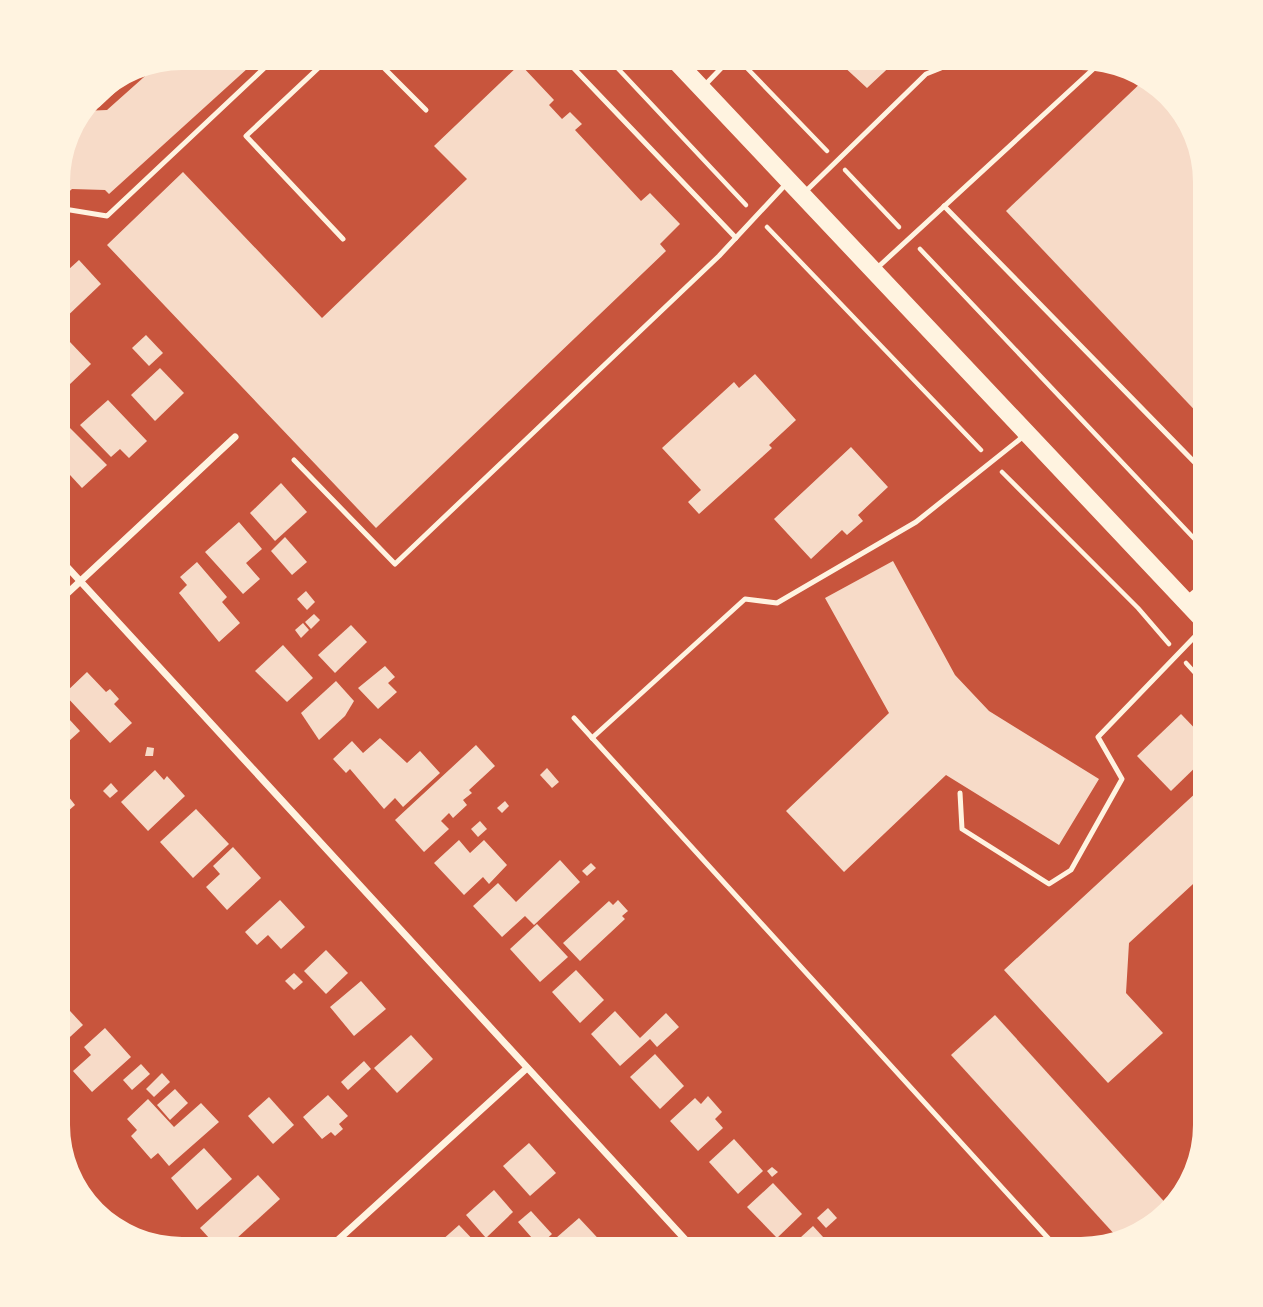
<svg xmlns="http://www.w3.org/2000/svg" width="1263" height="1307" viewBox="0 0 1263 1307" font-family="'Fira Sans Condensed',sans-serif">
<rect width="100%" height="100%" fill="#c8553d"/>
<g fill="#f7dbc8">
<polygon points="182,58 259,58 109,194 105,190 72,189 63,197 58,191 58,174 71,127 83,111 107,110 153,69"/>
<polygon points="839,58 899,58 867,88 841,64 843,62"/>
<polygon points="520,64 554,100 549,105 562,119 570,112 582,124 575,130 641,201 650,193 680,224 660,244 666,251 376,528 107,245 183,172 322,318 467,179 434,146"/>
<polygon points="1146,78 1175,100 1205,182 1205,421 1006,211"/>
<polygon points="58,241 69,254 58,264"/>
<polygon points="79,260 101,284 60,323 58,279"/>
<polygon points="146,335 163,353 149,366 132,348"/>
<polygon points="69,341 91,364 68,386 58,375 58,351"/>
<polygon points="160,368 184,393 155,421 131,395"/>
<polygon points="755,374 796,420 769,445 772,448 699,514 688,502 701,490 662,448 734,382 739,388"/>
<polygon points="108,400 147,441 129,458 120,449 111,457 80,425"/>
<polygon points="58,416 107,465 82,488 58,462"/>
<polygon points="851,447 888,487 858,515 863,521 847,535 842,530 811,559 774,519"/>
<polygon points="281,483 307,512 275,541 250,513"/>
<polygon points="239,522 262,549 246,563 260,579 243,594 205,552"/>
<polygon points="285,537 307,562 292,575 271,551"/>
<polygon points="893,561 955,675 989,711 1099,779 1059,845 946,775 844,872 786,811 889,713 825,598"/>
<polygon points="197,562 227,597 222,602 240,623 219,642 179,593 187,585 180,577"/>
<polygon points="306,591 315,602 307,610 297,599"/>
<polygon points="314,614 320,620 311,629 305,622"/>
<polygon points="303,623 309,630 301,638 295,630"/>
<polygon points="351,625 367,642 335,673 318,655"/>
<polygon points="283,645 313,678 287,702 255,671"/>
<polygon points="385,666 395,677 388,683 397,692 378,709 358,688"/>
<polygon points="87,672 106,692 110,689 119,699 114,704 132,723 110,743 64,694"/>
<polygon points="336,681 354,701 345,716 319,740 301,713"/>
<polygon points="58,707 80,731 58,751"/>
<polygon points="1181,714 1205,739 1205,758 1171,791 1137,756"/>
<polygon points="380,738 407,763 420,751 440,773 403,807 395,798 384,809 350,769 346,773 333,759 352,741 363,753"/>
<polygon points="476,745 495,766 469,790 472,793 463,800 467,805 453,818 449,813 441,821 449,829 424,852 395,820"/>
<polygon points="147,747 154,748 153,756 145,756"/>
<polygon points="547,768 559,782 552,788 540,775"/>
<polygon points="155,770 164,780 167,776 185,796 148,831 121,802"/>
<polygon points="111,783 118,791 110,798 103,791"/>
<polygon points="1199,790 1205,797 1205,873 1129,943 1126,993 1163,1033 1108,1083 1004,970"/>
<polygon points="68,796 75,805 67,812 59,804"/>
<polygon points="505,801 509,806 502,813 497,808"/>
<polygon points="196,809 229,844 193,878 160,842"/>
<polygon points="480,821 487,829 478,837 471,829"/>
<polygon points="459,840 470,853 484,840 507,865 489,884 483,877 464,895 434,863"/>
<polygon points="233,847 261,878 227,910 206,887 220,874 213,866"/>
<polygon points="560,860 580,882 534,925 525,916 502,937 473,906 498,883 516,902"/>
<polygon points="591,863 596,868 587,876 582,871"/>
<polygon points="280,900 305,927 281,949 268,935 257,945 245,932"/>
<polygon points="618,900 628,911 622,916 625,919 580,961 563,943 609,901 613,905"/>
<polygon points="537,924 568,957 540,982 510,949"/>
<polygon points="58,942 69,954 58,964"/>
<polygon points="326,950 348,973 326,994 304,971"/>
<polygon points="576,970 604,1000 580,1023 552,992"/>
<polygon points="294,973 303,982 294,990 285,981"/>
<polygon points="361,981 386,1009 354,1036 330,1007"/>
<polygon points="58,998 83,1025 58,1048"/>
<polygon points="615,1011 640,1038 666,1013 679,1027 657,1047 650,1039 620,1066 591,1034"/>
<polygon points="995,1015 1170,1208 1163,1219 1116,1236 951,1055"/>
<polygon points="105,1028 131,1057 92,1092 73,1071 91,1055 84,1047"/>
<polygon points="411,1035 433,1059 397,1093 374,1068"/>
<polygon points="1205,1046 1205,1061 1198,1053"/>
<polygon points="655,1054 684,1086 660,1109 630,1077"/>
<polygon points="364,1061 371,1069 348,1090 341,1082"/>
<polygon points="141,1064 150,1074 132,1090 123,1080"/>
<polygon points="162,1073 170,1082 154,1097 146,1089"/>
<polygon points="175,1089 188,1103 170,1120 157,1105"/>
<polygon points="328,1095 348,1116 339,1124 343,1129 335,1136 331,1132 322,1139 303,1117"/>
<polygon points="708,1096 722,1112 715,1119 723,1128 698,1151 670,1121 695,1098 701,1104"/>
<polygon points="269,1097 294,1125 273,1144 248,1116"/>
<polygon points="148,1099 174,1127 201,1103 219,1122 169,1166 158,1153 151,1159 131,1136 137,1130 127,1119"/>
<polygon points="734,1139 763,1171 738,1194 709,1162"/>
<polygon points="529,1143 556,1173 530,1196 503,1166"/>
<polygon points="204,1148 232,1179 197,1210 171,1178"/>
<polygon points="772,1167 778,1172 772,1177 767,1171"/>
<polygon points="258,1175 280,1199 225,1249 219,1249 200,1228"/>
<polygon points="773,1183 802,1214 777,1238 747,1207"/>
<polygon points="494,1190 513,1212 486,1238 466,1215"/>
<polygon points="828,1208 837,1218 826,1228 817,1218"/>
<polygon points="531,1211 552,1234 539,1246 518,1222"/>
<polygon points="579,1218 608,1249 566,1249 556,1238"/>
<polygon points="459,1225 478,1245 473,1249 432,1249"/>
<polygon points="813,1226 834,1249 788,1249"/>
</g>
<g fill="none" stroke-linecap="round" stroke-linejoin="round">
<g stroke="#fff3e0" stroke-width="4.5">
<polyline points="608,58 746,205"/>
<polyline points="743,64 827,151"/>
<polyline points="845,170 899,227"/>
<polyline points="767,227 981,450"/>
<polyline points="920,249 1205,550"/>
<polyline points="1002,472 1138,608 1169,644"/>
<polyline points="1186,663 1205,684"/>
</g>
<g stroke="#fff3e0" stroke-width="5">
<polyline points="329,58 246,136 343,239"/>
<polyline points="374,58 426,110"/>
<polyline points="468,58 474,64"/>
<polyline points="564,58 736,238"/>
<polyline points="704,86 731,58"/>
<polyline points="93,98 98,105 126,79"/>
<polyline points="805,192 926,74 941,68 951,58"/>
<polyline points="944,206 1205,473"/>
<polyline points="58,208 107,216 275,58"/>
<polyline points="876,269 1102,61"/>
<polyline points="294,460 395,564 719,256 787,183"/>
<polyline points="1187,598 1205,583"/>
<polyline points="574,718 1058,1249"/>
<polyline points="592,738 745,599 777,603 916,522 1025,435"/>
<polyline points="960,793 962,829 1049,884 1071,870 1122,779 1098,737 1205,626"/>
</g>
<g stroke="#fff3e0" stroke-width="7">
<polyline points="58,557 694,1249"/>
<polyline points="58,602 235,437"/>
<polyline points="328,1249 527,1068"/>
</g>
<polyline stroke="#fff3e0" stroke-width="18" points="673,58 1205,622"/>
</g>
<path d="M0 0H1263V1307H0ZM182 70H1081A112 112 0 0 1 1193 182V1125A112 112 0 0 1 1081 1237H182A112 112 0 0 1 70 1125V182A112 112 0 0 1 182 70Z" fill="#fff3e0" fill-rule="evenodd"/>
</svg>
